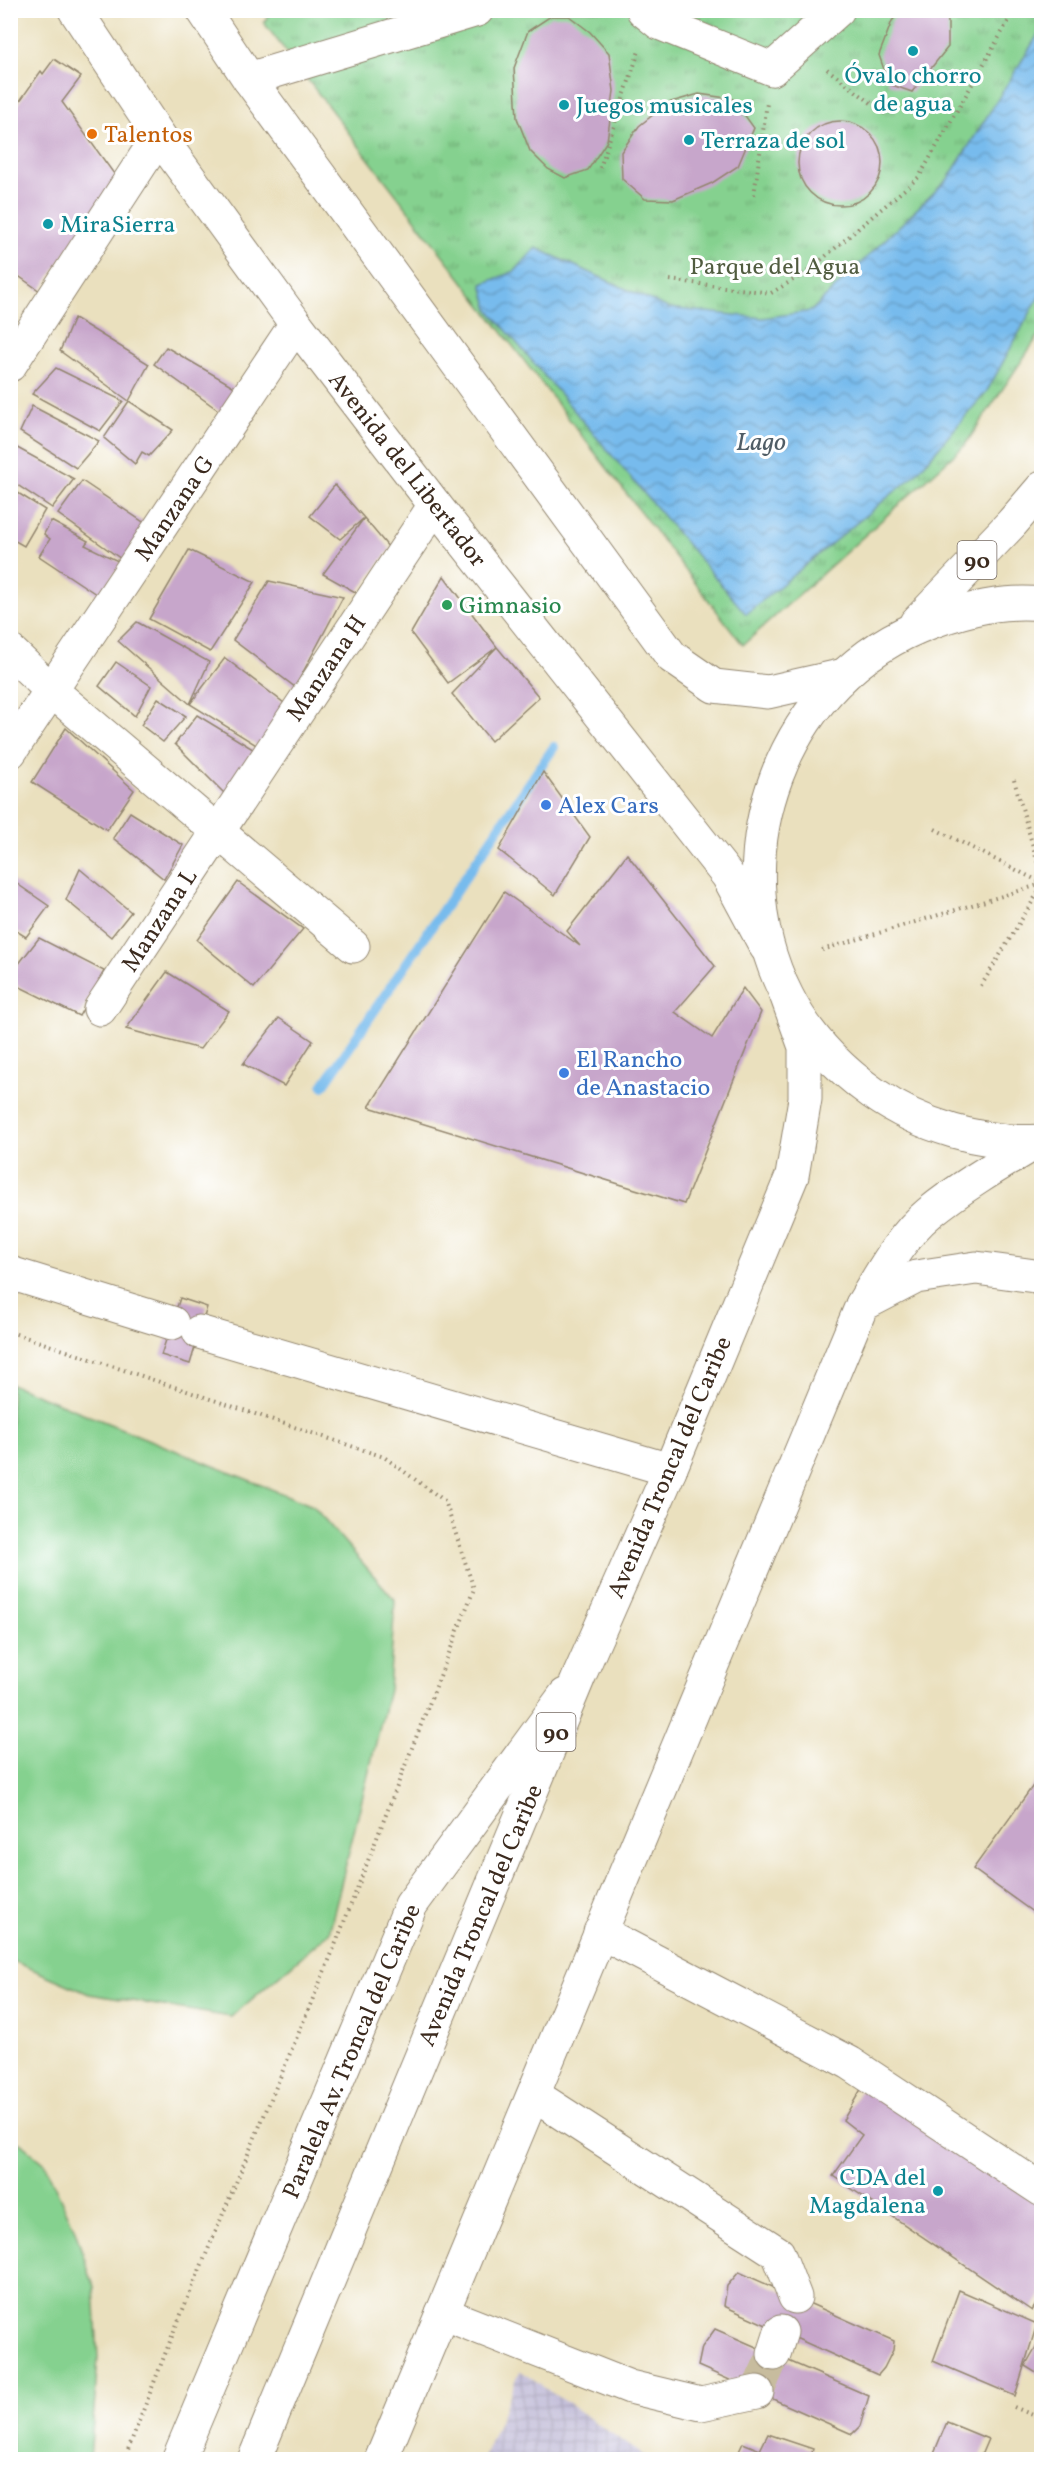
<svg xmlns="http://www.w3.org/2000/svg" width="1052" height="2470" viewBox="0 0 1052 2470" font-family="Vollkorn,serif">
<defs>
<pattern id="industrial-grid" width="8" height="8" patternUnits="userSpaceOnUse" patternTransform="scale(1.5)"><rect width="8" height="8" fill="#c5c0da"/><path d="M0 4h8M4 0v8" fill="none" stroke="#aaa5bb"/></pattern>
<pattern id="grass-tufts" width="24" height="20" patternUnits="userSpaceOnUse" patternTransform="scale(1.5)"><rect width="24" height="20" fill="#85d18f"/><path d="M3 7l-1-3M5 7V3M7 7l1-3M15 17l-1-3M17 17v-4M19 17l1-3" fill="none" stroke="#6eaa74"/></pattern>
<pattern id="water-waves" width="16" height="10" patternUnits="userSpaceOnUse" patternTransform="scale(1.5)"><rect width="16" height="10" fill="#77bbed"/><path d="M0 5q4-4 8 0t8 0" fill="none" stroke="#6398bf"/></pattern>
</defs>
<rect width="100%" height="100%" fill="#fff"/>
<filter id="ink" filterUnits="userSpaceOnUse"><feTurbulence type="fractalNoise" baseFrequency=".0167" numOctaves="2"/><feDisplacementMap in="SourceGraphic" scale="12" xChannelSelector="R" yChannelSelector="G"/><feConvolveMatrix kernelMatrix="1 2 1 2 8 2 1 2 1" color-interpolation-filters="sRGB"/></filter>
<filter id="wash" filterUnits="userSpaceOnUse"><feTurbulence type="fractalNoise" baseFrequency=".008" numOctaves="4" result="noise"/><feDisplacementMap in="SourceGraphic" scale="24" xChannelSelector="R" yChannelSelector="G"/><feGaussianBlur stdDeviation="1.35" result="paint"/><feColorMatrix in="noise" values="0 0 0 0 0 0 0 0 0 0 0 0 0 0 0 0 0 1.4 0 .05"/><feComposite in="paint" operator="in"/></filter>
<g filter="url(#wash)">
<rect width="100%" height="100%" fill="#eae0be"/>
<polygon fill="url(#industrial-grid)" points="520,2371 649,2459 483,2459"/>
<polygon fill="url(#grass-tufts)" stroke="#607e56" stroke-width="1.5" points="271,10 1041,11 1041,332 965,445 743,645 264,23"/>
<g fill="#85d18f" stroke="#607e56" stroke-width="1.5">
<polygon points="11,1384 313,1506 395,1600 389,1690 329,1933 231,2017 89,1994 11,1960"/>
<polygon points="10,2142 20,2143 44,2163 74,2228 94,2287 98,2359 90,2459 11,2459"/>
</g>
<polygon fill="url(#water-waves)" stroke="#597286" stroke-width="1.5" points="1041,30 1041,293 987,391 916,474 746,614 489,310 482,284 515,271 536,248 668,308 763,318 811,311 948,179"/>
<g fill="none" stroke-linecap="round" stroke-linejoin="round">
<polyline stroke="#77bbed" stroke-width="10" points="323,1086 554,747"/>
</g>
<g id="blocks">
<g fill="#c7a6cb">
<polygon points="901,10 946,10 948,22 948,47 912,92 889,84 879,55 892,21"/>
<polygon points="551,16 569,16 590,32 609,53 614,91 607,141 588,170 565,178 548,169 530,151 517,118 514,68 528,31"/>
<polygon points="54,59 81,77 62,102 117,178 40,291 10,270 10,115 41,71 43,74"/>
<polygon points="699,94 733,99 754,128 738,166 712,183 673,200 645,199 622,179 621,152 639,126 668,103"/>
<circle cx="840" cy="163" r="42"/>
<polygon points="74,318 149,364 129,401 60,351"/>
<polygon points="166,347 238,389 221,412 154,364"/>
<polygon points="56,368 123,401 100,431 32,394"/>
<polygon points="129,401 173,430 149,456 142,452 135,464 104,438"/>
<polygon points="32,406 99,441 76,468 20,432"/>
<polygon points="10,444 74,479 52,508 10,480"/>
<polygon points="82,481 149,526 124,561 58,514"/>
<polygon points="335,485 364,518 390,549 357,593 323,574 364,518 340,539 310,516"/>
<polygon points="10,488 45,510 24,546 10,538 10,514 14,509 10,508"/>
<polygon points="51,521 88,541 85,545 122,563 99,596 39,556 50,539 44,534"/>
<polygon points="189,550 255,582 210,652 149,619"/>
<polygon points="444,576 497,647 539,697 491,741 452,694 497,647 448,683 411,633"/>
<polygon points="269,581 343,597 295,687 233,640"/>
<polygon points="137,622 209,662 190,704 225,658 284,703 261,748 190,704 118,641"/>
<polygon points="116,662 151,686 135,716 99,686"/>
<polygon points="158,698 186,716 163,742 141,725"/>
<polygon points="197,715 261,754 233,802 175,744"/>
<polygon points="66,728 134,790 107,830 32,782"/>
<polygon points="543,772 590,837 555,895 499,850"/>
<polygon points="130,812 183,845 164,879 113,838"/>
<polygon points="627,854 715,966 675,1012 712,1038 743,988 761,1012 684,1204 369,1107 504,892 580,946 567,931"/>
<polygon points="80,869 131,912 111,937 66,900"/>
<polygon points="10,879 49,906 26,937 10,927"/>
<polygon points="238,882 303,929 254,988 197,940"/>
<polygon points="39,938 104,971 79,1016 10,982 10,975"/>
<polygon points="167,972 229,1011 200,1049 126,1029"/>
<polygon points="279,1018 313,1041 284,1086 243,1064"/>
<polygon points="180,1298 207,1307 190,1364 161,1355"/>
<polygon points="1040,1776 1041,1777 1041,1918 973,1869"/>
<polygon points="864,2084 1041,2206 1041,2296 1032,2311 833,2176 862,2135 843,2120"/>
<polygon points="739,2272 894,2341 893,2350 884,2368 878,2375 724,2306 727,2286"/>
<polygon points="959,2290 1037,2324 1015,2396 933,2361"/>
<polygon points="715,2329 869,2396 860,2426 852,2434 698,2366 702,2347"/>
<polygon points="1041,2338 1041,2376 1025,2366"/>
<polygon points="947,2422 988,2439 979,2460 931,2460"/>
<polygon points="768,2434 813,2449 810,2460 735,2460 743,2443 760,2450"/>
</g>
</g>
</g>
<g filter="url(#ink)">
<use href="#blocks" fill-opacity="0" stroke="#92856e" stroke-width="1.5"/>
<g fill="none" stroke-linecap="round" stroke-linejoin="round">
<polyline stroke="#c7bc9e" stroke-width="33" stroke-dasharray="33 16" stroke-linecap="butt" points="757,2392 774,2354"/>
<g stroke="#92856e" stroke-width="35">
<g id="minor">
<polyline points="643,10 659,23 772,69 838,10"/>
<polyline points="249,79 477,10"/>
<polyline points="10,365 159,136"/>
<polyline points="10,651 52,691 353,946"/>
<polyline points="10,752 296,324"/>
<polyline points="100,1009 435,505"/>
<polyline points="10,1273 172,1323"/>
<polyline points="199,1332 670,1470"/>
<polyline points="600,1932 850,2063 1042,2190"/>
<polyline points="534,2095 778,2253 795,2297"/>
<polyline points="442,2313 630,2387 701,2404 757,2392"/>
<polyline points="774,2354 781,2332"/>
<polyline points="178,2460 411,1905 565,1695"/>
</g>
</g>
<g stroke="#92856e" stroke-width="35">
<g id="major">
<polyline points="75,10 159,136 296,324 435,505 728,876 766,947"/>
<polyline points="203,10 249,79 672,657 714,686 768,692 844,675"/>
</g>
</g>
<g stroke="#92856e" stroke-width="35">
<g id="highway">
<polyline points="916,623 1012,523 1042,488"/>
<path d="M1040,1141C983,1145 920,1126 873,1093C838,1068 807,1036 787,996C716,856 782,676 931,622C967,609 1003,600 1042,604"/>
<polyline points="862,1305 916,1277 976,1268 1035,1276 1042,1280"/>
<polyline points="254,2460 580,1674 670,1470 792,1176 805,1099 805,1047 787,997"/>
<path d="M381,2460L862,1305C881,1274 900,1237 929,1213C962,1186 1000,1164 1037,1142"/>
</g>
</g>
<g stroke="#92856e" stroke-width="4" stroke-dasharray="1.5 4.5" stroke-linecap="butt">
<polyline points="827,69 888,116"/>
<polyline points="600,168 639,51"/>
<polyline points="754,195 767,103"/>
<polyline points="670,280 771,293 807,272 919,177 1009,20 997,10"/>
<polyline points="1014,780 1042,878"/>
<polyline points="935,829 1042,883"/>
<polyline points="822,950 1042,884"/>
<polyline points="981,986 1042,886"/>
<polyline points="10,1332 384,1457 445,1501 474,1589 332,1953 174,2331 124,2460"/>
<polyline points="1014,2407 1042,2419"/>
</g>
<use href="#minor" stroke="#fff" stroke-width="33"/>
<use href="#major" stroke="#fff" stroke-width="33"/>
<use href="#highway" stroke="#fff" stroke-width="33"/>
</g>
</g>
<g fill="#0f9aa8" stroke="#fff" stroke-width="2">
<circle cx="913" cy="51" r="6"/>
<circle cx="564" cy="105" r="6"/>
<circle cx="689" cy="140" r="6"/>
<circle cx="48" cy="224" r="6"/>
<circle cx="938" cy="2191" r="6"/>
</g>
<circle fill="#e8710a" stroke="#fff" stroke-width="2" cx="92" cy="134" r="6"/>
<circle fill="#2e9e5b" stroke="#fff" stroke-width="2" cx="447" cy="605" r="6"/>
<g fill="#3f7fe0" stroke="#fff" stroke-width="2">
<circle cx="546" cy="805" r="6"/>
<circle cx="564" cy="1073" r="6"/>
</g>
<g text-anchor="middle" stroke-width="6" stroke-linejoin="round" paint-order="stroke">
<g fill="#fff" stroke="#766a62" stroke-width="1.5">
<rect x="957.5" y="541" width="39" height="38" rx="4.5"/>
<rect x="536.5" y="1713" width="39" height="38" rx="4.5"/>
</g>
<g font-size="22" font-weight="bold" fill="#3b2a1e">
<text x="977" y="568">90</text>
<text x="556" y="1740">90</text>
</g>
<g font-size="24" fill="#0d838f" stroke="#fff" text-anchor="start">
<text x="913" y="83" text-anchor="middle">Óvalo chorro<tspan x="913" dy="28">de agua</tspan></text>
<text x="576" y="113">Juegos musicales</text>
<text x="701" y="148">Terraza de sol</text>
<text x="60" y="232">MiraSierra</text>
<text x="926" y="2185" text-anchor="end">CDA del<tspan x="926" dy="28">Magdalena</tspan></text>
</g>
<g font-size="24" fill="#c56008" stroke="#fff" text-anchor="start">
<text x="104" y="142">Talentos</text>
</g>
<g font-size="24" fill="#515c40" stroke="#fff">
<text x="775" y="274">Parque del Agua</text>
</g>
<g font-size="24" fill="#3b2a1e" stroke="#fff">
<text transform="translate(408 469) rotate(52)" y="8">Avenida del Libertador</text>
<text transform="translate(174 508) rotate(-56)" y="8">Manzana G</text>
<text transform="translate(326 668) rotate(-56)" y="8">Manzana H</text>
<text transform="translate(159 920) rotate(-57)" y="8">Manzana L</text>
<text transform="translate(669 1467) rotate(-67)" y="8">Avenida Troncal del Caribe</text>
<text transform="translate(480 1915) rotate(-67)" y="8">Avenida Troncal del Caribe</text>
<text transform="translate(351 2051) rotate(-67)" y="8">Paralela Av. Troncal del Caribe</text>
</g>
<g font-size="24" fill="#27864d" stroke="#fff" text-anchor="start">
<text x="459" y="613">Gimnasio</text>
</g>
<g font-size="24" fill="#366cbe" stroke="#fff" text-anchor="start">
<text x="558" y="813">Alex Cars</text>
<text x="576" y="1067">El Rancho<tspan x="576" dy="28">de Anastacio</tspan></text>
</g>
<g font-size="26" font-style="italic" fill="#505d66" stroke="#fff">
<text x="761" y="450">Lago</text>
</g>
</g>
<rect width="1052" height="2470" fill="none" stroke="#fff" stroke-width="36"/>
</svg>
